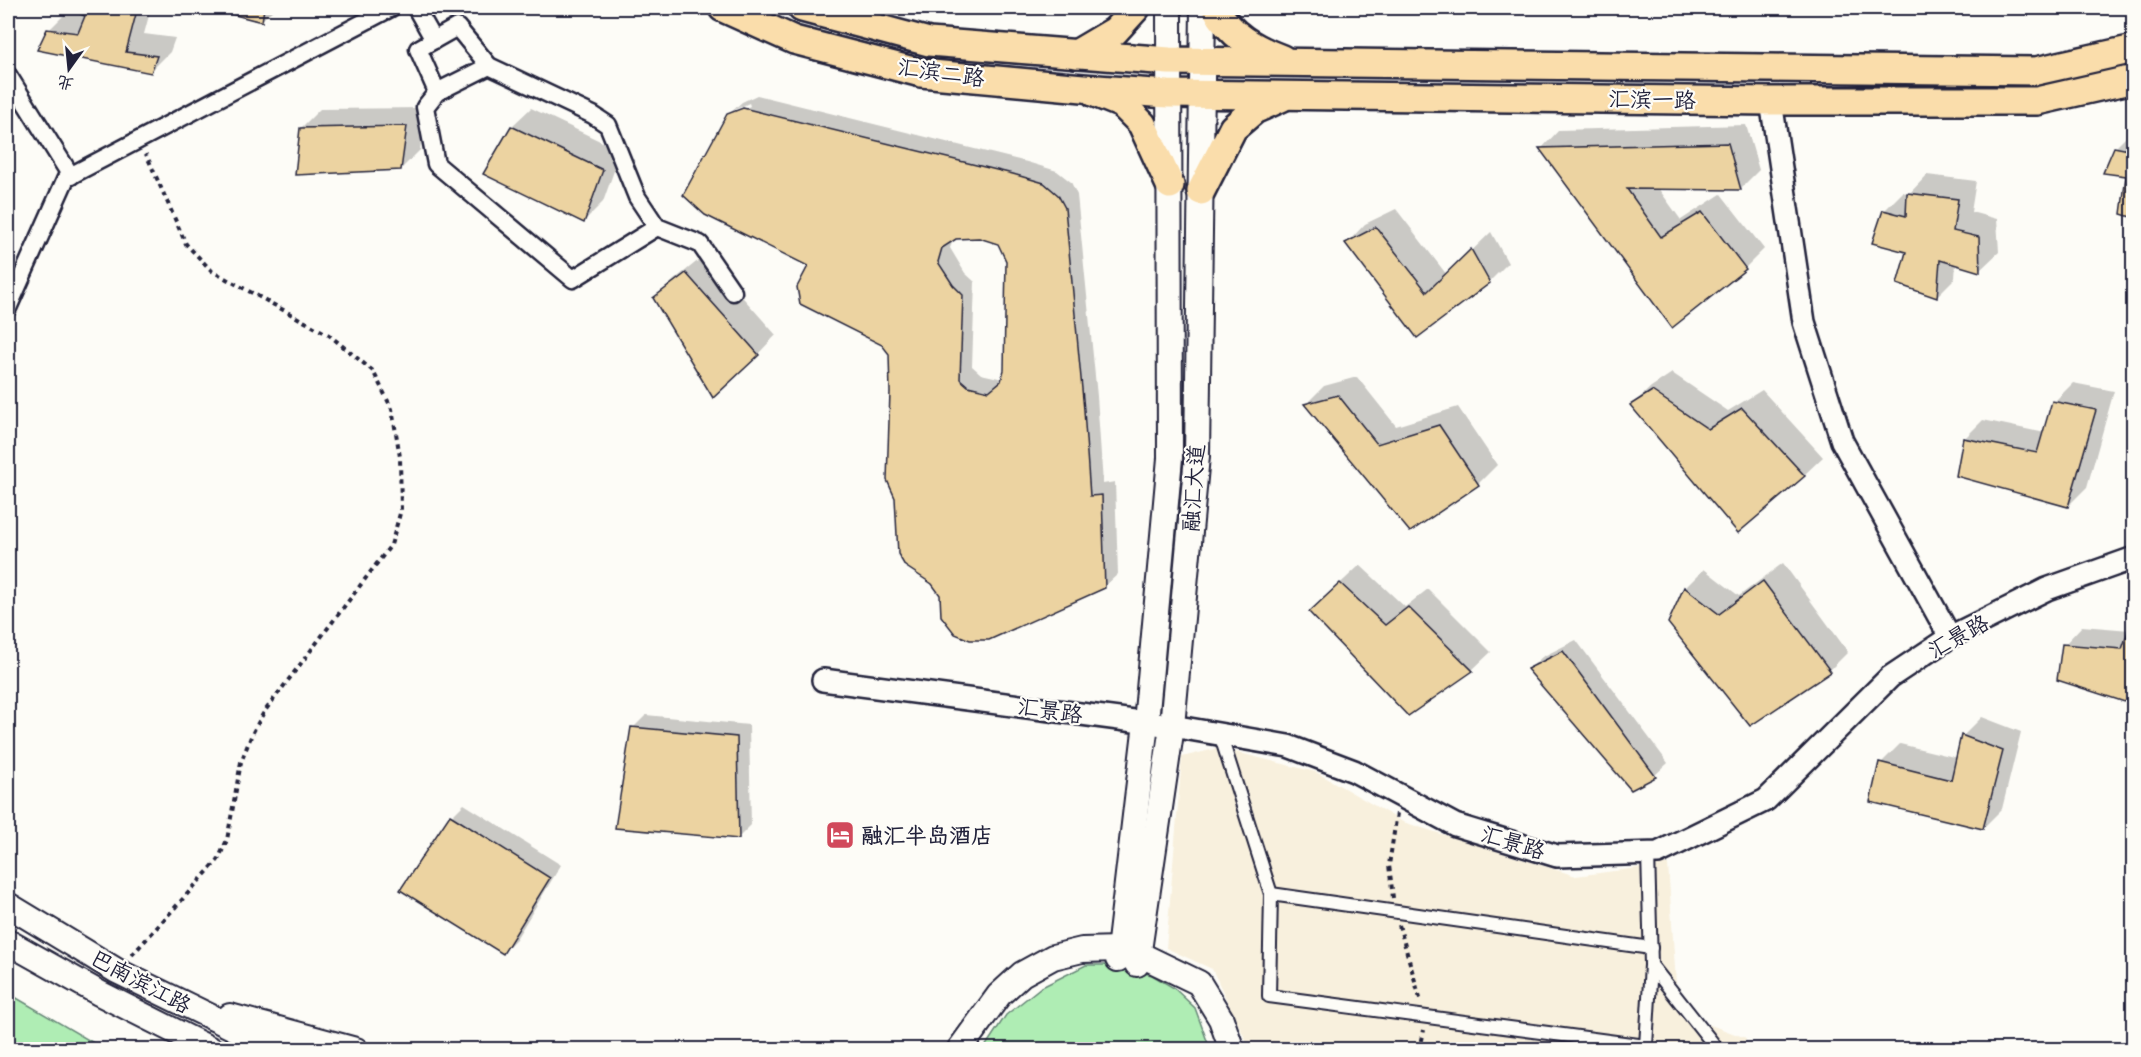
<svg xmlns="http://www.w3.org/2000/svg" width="2141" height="1057" viewBox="0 0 2141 1057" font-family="'Shantell Sans','LXGW WenKai TC',sans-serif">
<rect width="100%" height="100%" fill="#fdfcf7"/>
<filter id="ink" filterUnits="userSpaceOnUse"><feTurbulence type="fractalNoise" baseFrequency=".0167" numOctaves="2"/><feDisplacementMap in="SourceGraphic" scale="12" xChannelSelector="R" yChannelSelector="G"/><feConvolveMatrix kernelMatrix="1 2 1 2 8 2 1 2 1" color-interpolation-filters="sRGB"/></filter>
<g filter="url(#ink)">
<polygon fill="#f8f0dd" points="1219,748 1316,772 1403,822 1576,876 1668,864 1678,1013 1746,1038 1744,1049 1250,1049 1212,969 1166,948 1182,757"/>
<g fill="#afedb4" stroke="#688878" stroke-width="1.5">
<polygon points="1086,965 1114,965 1152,975 1174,988 1195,1008 1210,1049 983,1050 1006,1015 1040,988"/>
<polygon points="8,993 104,1049 8,1049"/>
</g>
<g fill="#0003" fill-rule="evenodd">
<polygon points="68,8 151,8 144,34 175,38 170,52 151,71 49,30 70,9"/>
<polygon points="214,8 275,8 262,20"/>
<path d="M757,95L1027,162L1057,171L1071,182L1077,195L1097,396L1103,484L1115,482L1118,574L1104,587L941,595L933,583L891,392L890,354L810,265L728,115L742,102ZM749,103L750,106L734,113V110ZM979,237L999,243L1008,260L1006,371L1003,379L981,374L972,366L975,282L965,273L950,248L953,240L956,238Z"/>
<polygon points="425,108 420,150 401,169 301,128 320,109"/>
<polygon points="531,108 621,151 603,202 584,221 485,173 512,126"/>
<polygon points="1746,125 1759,170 1740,189 1658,188 1681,220 1721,194 1764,249 1745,268 1672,326 1541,149 1559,130"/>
<polygon points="2134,129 2134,216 2128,174 2115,148"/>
<polygon points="1927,175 1976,181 1971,212 1997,219 1999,252 1980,270 1956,263 1955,278 1936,297 1884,211 1903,192 1909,194"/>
<polygon points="1396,209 1447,275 1491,232 1508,263 1489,282 1417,336 1347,243 1365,224"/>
<polygon points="705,255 776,335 758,354 655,299 674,280"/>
<polygon points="1672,373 1728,411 1762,390 1823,457 1804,475 1632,405 1651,387"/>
<polygon points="1357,377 1396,426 1458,407 1497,465 1478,484 1410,530 1306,404 1324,386"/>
<polygon points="2073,383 2114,391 2087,487 2068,506 1964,439 1983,420 2045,433 2054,402"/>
<polygon points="1783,563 1848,652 1830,670 1670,623 1685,588 1704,569 1739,596"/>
<polygon points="1360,565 1405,607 1428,589 1491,652 1472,670 1408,714 1330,593"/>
<polygon points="2082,626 2130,630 2134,703 2064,645"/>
<polygon points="1576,640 1668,763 1655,775 1631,788 1529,669 1542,657"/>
<polygon points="646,715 749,725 751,825 738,838 633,728"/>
<polygon points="1982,717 2021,732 2002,809 1983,828 1881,763 1900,744 1958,758 1963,736"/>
<polygon points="464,804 561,865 516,939 503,952 452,816"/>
</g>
<g fill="#ecd3a1" stroke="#22223b" stroke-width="1.5" fill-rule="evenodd">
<polygon points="67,8 116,8 136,14 126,52 157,56 151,73 37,50 47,29 78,33 85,16"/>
<polygon points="208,8 264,8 262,22"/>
<path d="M743,108L1013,174L1044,183L1058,195L1065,208L1084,410L1090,496L1102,495L1105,588L989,640H970L955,634L941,616L940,595L932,584L905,566L898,554L895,498L887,480L890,392L889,354L882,345L800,304L797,287L808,266L705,215L683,195L727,114ZM979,238L998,244L1006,261L1004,370L1001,381L989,391L968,386L960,379L963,295L953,285L938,262L942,248L956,239Z"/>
<polygon points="407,126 401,170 295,175 300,128"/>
<polygon points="511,126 603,170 584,223 483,174"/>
<polygon points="1728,143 1741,190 1627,189 1661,237 1702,212 1746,269 1672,328 1539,148"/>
<polygon points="2114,147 2134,151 2134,218 2121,214 2126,176 2103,173"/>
<polygon points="1907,193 1958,199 1953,231 1979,237 1980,272 1940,260 1937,298 1897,284 1906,252 1872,243 1883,210 1906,216"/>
<polygon points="1376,227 1427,292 1471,249 1490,283 1417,338 1345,243"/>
<polygon points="686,273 759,355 713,398 653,298"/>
<polygon points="1652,391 1708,429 1742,408 1805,476 1738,533 1630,405"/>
<polygon points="1338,395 1377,444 1439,425 1479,485 1410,532 1304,404"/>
<polygon points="2052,401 2096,410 2068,507 1956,476 1963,438 2037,453"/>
<polygon points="1763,581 1831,672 1750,726 1668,623 1684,587 1719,614"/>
<polygon points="1340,583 1385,625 1408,607 1473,671 1408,716 1309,612"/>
<polygon points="2134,614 2134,705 2057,680 2062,644 2122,649"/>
<polygon points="1563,651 1656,777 1631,790 1527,669"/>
<polygon points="631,727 737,737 739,839 615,828"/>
<polygon points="1961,735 2003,751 1983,829 1870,802 1879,762 1951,780"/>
<polygon points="450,815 550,878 503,954 400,890"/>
</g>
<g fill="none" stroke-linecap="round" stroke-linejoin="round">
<g stroke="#22223b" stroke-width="16">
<g id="pedestrian">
<polyline points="1220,734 1271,894"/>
<polyline points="1648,853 1651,965 1718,1050"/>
<polyline points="1651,948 1271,894 1269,996 1646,1046 1651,965"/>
</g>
</g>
<g stroke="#22223b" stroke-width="21">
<g id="minor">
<polyline points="416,8 434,40"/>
<polyline points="489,66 437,92 425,107 436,164 573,279 657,227"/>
<polyline points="8,75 71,176"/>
<polyline points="437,92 418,49 457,27 489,66 593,115 608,125 637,197 657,227 700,244 733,292"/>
<polyline points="8,308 66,178 391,8"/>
</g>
</g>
<g stroke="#22223b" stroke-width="26">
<g id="tertiary">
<polyline points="1771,101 1804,322 1842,441 1950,637"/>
<polyline points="823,680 1172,726 1288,746 1354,771 1455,825 1557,856 1658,853 1766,800 1890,677 1950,637 2047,589 2134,558"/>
</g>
</g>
<g stroke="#22223b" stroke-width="28">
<g id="secondary">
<polyline points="8,905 117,971 279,1050"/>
<polyline points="8,942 99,993 212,1050"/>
<polyline points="1118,959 1146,723 1170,458 1169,8"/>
<polyline points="1137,964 1172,726 1197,456 1203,8"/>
<polyline points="230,1016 356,1050"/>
<polyline points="959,1050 999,995 1022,974 1053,957 1082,950 1119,949 1139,954 1199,983 1221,1019 1232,1050"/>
</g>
</g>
<g stroke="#22223b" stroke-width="32">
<g id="primary">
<polyline points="723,8 794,40 921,73 1083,88 1168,94 1771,101 2037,101 2134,79"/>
<polyline points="802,8 929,42 1169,61 2036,71 2134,49"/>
<path d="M1216,8C1229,35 1255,49 1282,59"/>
<polyline points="1076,54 1115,31 1136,8"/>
<polyline points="1095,93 1122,104 1142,124 1170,185"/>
<polyline points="1201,191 1233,128 1254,110 1281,98"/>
</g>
</g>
<g stroke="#22223b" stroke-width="4" stroke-dasharray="4.5 4.5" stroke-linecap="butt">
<polyline points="1393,898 1389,865 1397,813"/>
<polyline points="1399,925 1421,1002"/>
<polyline points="132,955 218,860 227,840 241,762 252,734 264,712 391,545 401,510 400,457 392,409 373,371 329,335 212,271 186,244 146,154"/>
<polyline points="8,1049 8,1050"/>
<polyline points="1420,1050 1424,1030"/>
</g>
<use href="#pedestrian" stroke="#fdfcf7" stroke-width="12"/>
<use href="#minor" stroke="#fdfcf7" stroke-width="16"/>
<use href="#tertiary" stroke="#fdfcf7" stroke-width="21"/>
<use href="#secondary" stroke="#fdfcf7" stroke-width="24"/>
<use href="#primary" stroke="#faddab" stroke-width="27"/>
</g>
</g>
<defs>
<g id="hotel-square" transform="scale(1.5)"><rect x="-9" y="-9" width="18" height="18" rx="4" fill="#d1495b" stroke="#fdfcf7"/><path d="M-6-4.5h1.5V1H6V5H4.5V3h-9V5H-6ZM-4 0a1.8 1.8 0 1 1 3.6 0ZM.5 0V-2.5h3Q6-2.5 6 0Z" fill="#fff"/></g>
</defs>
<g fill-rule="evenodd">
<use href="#hotel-square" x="840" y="835"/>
</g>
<g text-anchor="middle" stroke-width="4.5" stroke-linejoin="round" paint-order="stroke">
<g font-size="22" fill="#22223b" stroke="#fdfcf7">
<text transform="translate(941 72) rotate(8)" y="8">汇滨二路</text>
<text transform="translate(1652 99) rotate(1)" y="8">汇滨一路</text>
<text transform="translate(1193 488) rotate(-86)" y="8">融汇大道</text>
<text transform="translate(1958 636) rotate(-29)" y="8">汇景路</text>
<text transform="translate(1050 710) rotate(8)" y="8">汇景路</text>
<text transform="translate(1513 842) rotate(17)" y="8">汇景路</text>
<text transform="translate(141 981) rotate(28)" y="8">巴南滨江路</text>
</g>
<g font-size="22" font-weight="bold" fill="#22223b" stroke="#fdfcf7" text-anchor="start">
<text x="861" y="843">融汇半岛酒店</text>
</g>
</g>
<rect width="2141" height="1057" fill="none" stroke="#fdfcf7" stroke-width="30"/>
<rect x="15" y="15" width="2111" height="1027" fill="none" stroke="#22223b" stroke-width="2" filter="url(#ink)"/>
<g transform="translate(69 69) rotate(195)" stroke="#fdfcf7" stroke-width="4.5" paint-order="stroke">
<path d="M0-4.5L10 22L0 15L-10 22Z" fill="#22223b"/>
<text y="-9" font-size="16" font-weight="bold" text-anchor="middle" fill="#22223b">北</text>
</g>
</svg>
